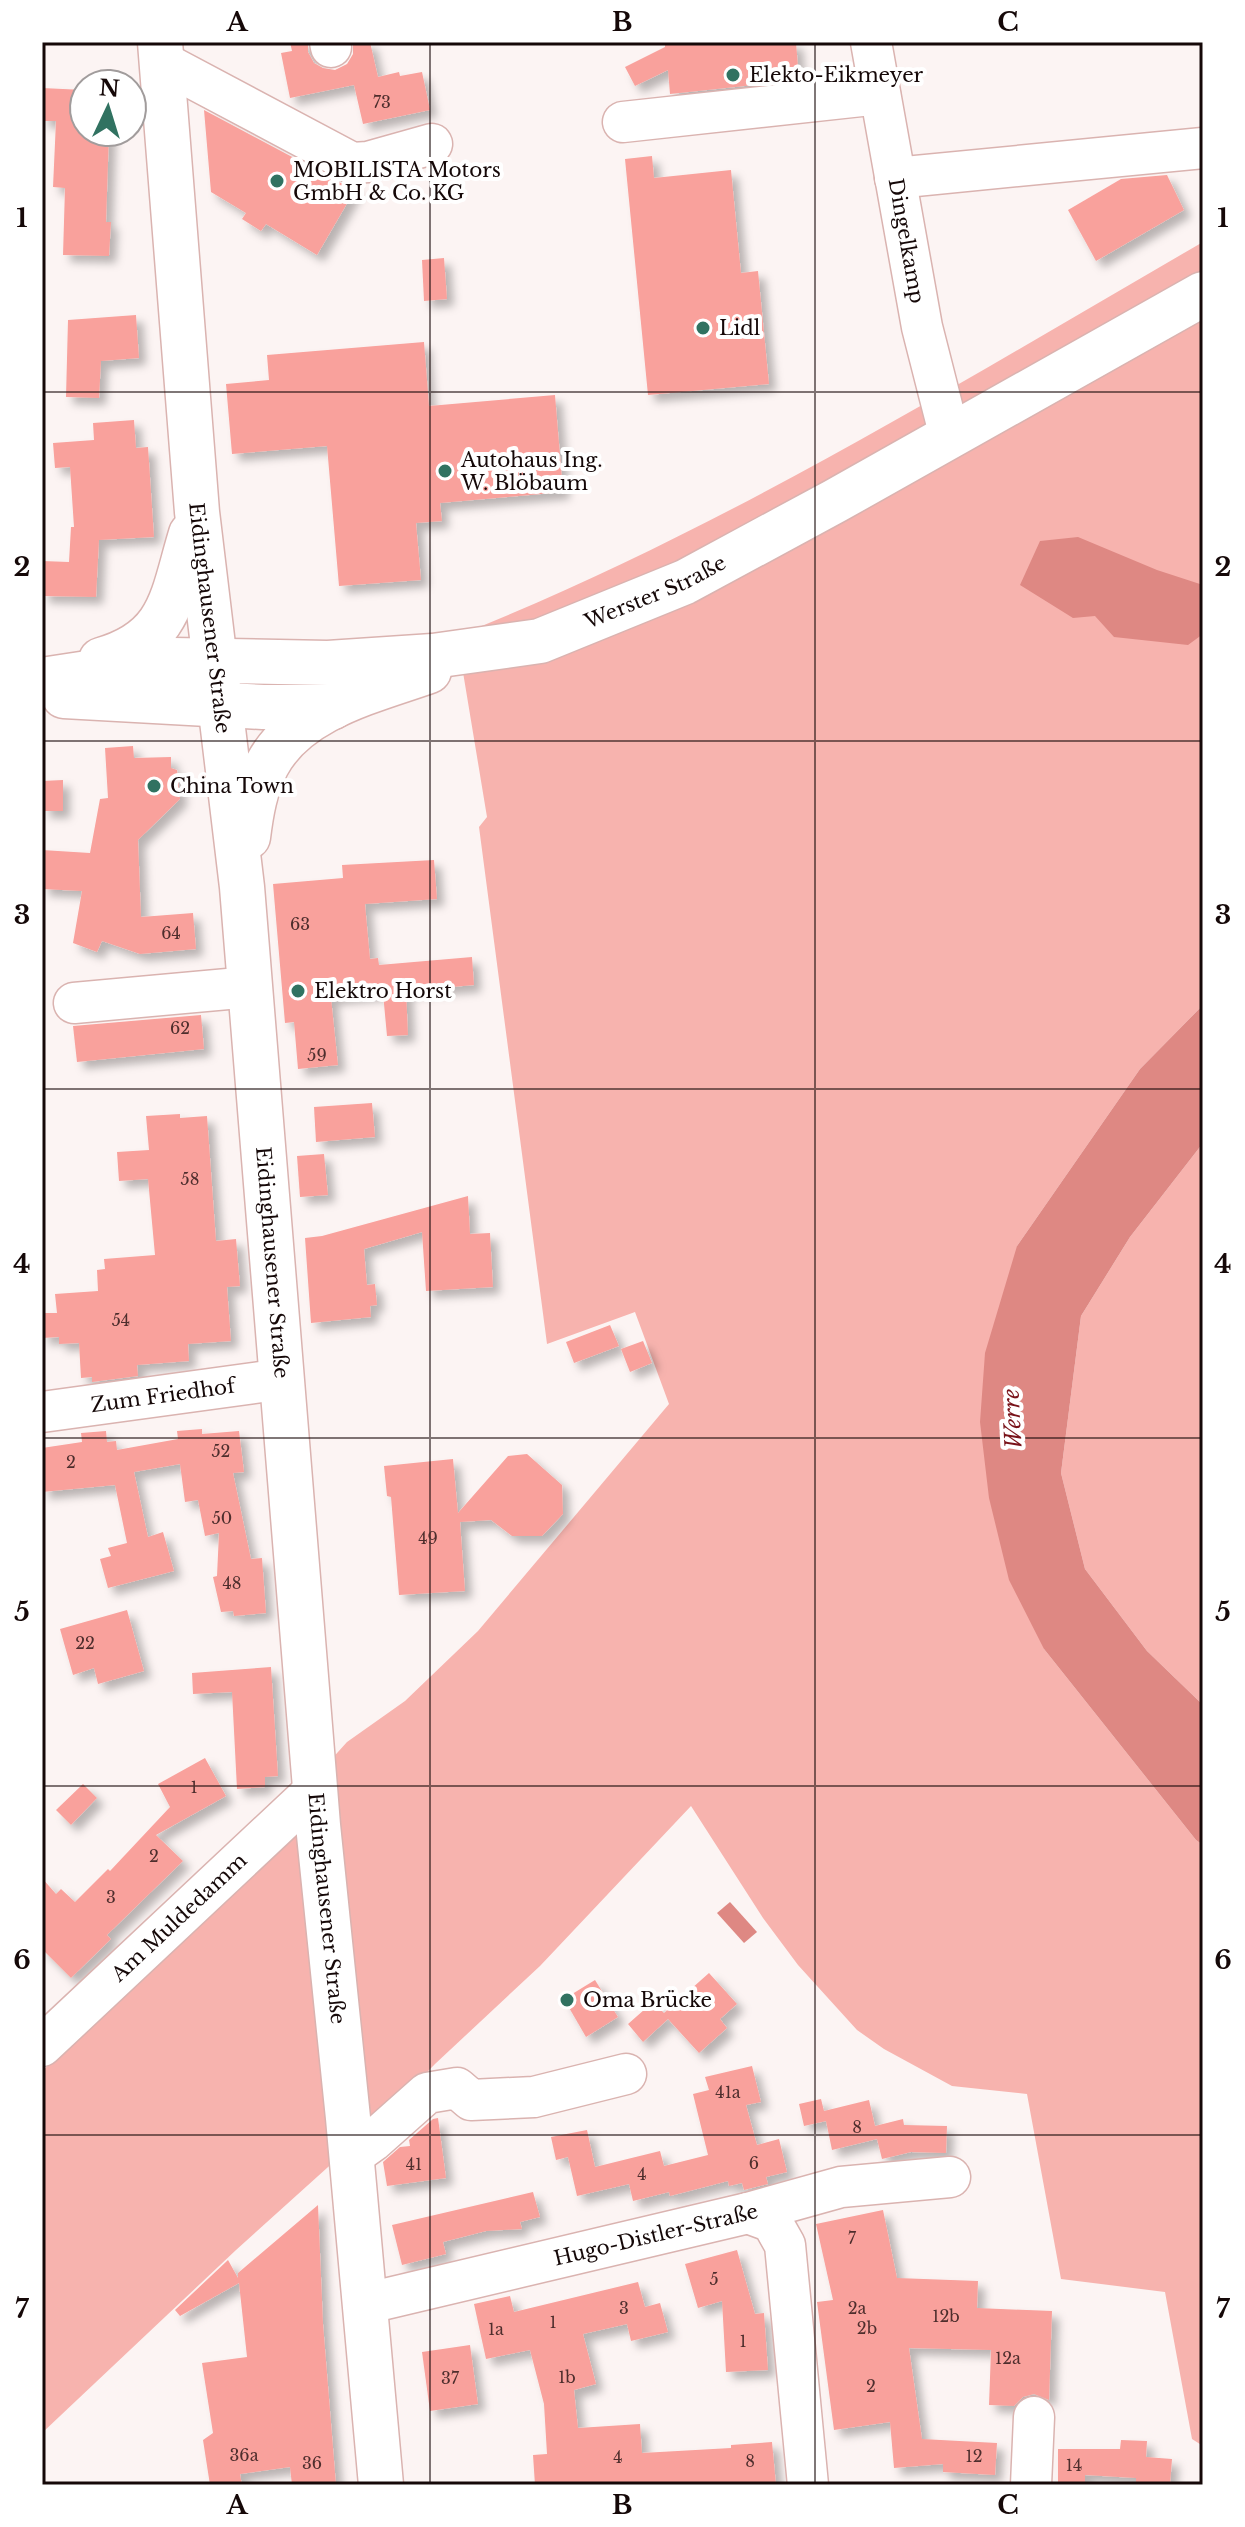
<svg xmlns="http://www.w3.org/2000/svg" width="1245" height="2527" viewBox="0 0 1245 2527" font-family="'Libre Baskerville',serif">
<defs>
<filter id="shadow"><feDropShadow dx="7" dy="7" stdDeviation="4" flood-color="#0004"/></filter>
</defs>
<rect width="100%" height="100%" fill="#fcf4f3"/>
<g fill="#f7b3ae">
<path d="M1203,242V1005L1140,1069L1017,1246L1044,1649L1196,1840L1203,1845V2446L1192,2439L1165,2292L1061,2279L1027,2094L952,2086L884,2049L857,2030L798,1965L763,1918L691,1806L540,1966L435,2064L378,2122L236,2250L42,2433V2071L90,2027L347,1742L405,1701L478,1631L669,1404L635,1312L547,1344L479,827L487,817L457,636C719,532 959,383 1203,242Z"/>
<polygon points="1203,1143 1203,1705 1147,1651 1085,1569 1061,1473 1081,1316 1130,1237"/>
</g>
<g fill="#de8883">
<polygon points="1078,537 1157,570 1203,585 1203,634 1188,645 1114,637 1095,616 1073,618 1020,585 1040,541"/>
<polygon points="1203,1005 1203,1143 1130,1237 1081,1316 1061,1473 1085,1569 1147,1651 1203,1705 1203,1845 1196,1840 1044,1649 1009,1580 989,1498 980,1422 985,1353 1017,1246 1140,1069"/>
<polygon points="730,1902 757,1932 744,1943 717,1913"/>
</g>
<g fill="#f9a19c" filter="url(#shadow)">
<polygon points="290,42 308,42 308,52 314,63 323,68 335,70 347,64 353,54 353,42 370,42 378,77 399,72 400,76 422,72 430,110 363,124 354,85 290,98 281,53 292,51"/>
<polygon points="665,42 796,42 799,80 670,94 668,70 635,86 625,67 665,47"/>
<polygon points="42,88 84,90 84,132 109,132 106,222 111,222 109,256 63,255 65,188 53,187 56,121 42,121"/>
<polygon points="204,110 341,183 356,188 317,255 266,224 261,231 242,219 246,213 211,192"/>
<polygon points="652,156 654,178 731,170 741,273 758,271 769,384 648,395 625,159"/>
<polygon points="1167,175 1184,210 1096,261 1068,210 1121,179"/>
<polygon points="444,258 447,299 424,301 422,260"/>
<polygon points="136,315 139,358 101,361 99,398 66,397 68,320"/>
<polygon points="424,342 429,406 555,395 563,492 440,503 442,521 416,523 421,580 339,586 327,446 232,454 226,384 269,380 267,355"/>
<polygon points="134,420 136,448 148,447 154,537 99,540 96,597 42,596 42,561 69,562 71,527 74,527 70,467 55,468 53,443 94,440 93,423"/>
<polygon points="133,746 134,758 171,757 171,768 177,770 180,799 138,840 141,917 193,913 196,949 140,954 102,941 97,952 73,943 82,891 42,889 42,850 90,853 100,799 108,798 105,748"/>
<polygon points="63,780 63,811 43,811 42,781"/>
<polygon points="434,860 437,899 365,904 370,959 378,958 379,965 472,957 474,985 406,991 408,1035 387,1036 383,993 331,998 338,1065 298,1069 294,1022 285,1023 273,884 343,878 342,865"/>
<polygon points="201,1015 204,1049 77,1062 73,1026"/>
<polygon points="372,1103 375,1137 316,1142 314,1107"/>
<polygon points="180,1114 180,1118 207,1116 216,1241 236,1239 240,1286 227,1287 231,1341 188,1344 189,1361 137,1365 138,1376 92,1382 92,1377 81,1378 79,1343 59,1344 59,1337 42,1338 42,1313 57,1313 55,1294 98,1291 97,1270 105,1269 104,1259 155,1255 148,1179 119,1181 117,1152 149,1150 146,1116"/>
<polygon points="324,1154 328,1195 300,1197 297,1156"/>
<polygon points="468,1196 470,1234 490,1233 493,1287 426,1291 422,1232 364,1249 367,1285 375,1284 377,1305 370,1306 371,1317 311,1323 305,1238 322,1236"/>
<polygon points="610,1325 619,1346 574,1363 566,1342"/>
<polygon points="643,1341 652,1363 630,1372 621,1349"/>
<polygon points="202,1429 202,1434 239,1431 244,1472 233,1473 251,1559 262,1558 266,1613 234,1616 233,1611 221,1612 213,1577 217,1576 219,1533 205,1536 198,1500 185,1502 180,1464 134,1472 148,1537 163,1532 174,1571 108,1588 100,1559 111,1556 108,1548 127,1543 115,1485 42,1492 42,1448 82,1442 81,1433 106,1431 107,1442 116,1441 117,1450 178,1439 177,1431"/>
<polygon points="527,1454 562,1485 563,1514 542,1536 512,1536 491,1520 460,1522 465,1591 399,1595 391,1497 387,1496 384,1466 453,1459 458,1513 508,1456"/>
<polygon points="127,1610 144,1671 98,1684 94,1668 73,1675 60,1629"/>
<polygon points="271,1667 278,1776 265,1777 265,1787 237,1789 232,1692 193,1694 192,1673"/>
<polygon points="205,1758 226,1796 156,1835 183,1861 107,1935 111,1939 71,1978 42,1949 42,1878 56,1894 61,1889 75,1902 108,1869 110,1871 170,1807 158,1784"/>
<polygon points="83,1784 97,1798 71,1825 56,1810"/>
<polygon points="709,1973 737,2004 720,2019 727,2028 699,2053 668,2019 643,2042 628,2024 653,2002 664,2013"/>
<polygon points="595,1980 618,2017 586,2037 564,1999"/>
<polygon points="752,2066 761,2102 746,2105 757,2145 779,2139 787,2172 766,2177 768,2184 744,2190 742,2183 729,2186 728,2181 670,2196 669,2192 633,2201 629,2184 577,2196 568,2157 556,2160 551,2137 587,2130 595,2167 660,2151 664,2166 708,2155 693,2094 709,2090 705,2077"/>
<polygon points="821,2099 824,2111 869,2100 875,2126 903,2119 904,2125 947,2126 946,2153 911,2152 882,2159 877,2139 832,2150 826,2121 804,2126 799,2104"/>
<polygon points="438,2118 446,2178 387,2186 383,2162 400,2147 410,2146 409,2140 433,2119"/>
<polygon points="533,2192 540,2217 520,2222 522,2229 486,2231 443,2242 446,2254 402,2265 392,2225"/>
<polygon points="318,2205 323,2324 336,2485 292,2485 290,2467 240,2474 242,2485 210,2485 203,2440 213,2433 202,2363 247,2357 239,2283 180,2316 175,2310 228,2260 238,2278 238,2273"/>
<polygon points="883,2210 897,2278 978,2281 977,2308 1052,2311 1049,2400 1034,2394 1023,2397 1014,2406 989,2405 991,2350 909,2348 922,2439 997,2443 995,2475 943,2472 943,2464 894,2468 890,2422 834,2430 817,2302 833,2300 816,2224"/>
<polygon points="737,2250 755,2314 764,2313 768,2370 726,2372 722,2301 698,2308 685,2264"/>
<polygon points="638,2282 645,2307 660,2303 668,2332 631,2341 627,2324 583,2334 596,2384 574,2390 578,2428 640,2424 642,2453 731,2448 731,2445 772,2442 776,2485 535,2485 533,2455 547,2454 544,2404 530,2350 486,2359 474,2304 510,2296 514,2312"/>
<polygon points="470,2345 478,2404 430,2411 422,2352"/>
<polygon points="1121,2440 1147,2441 1146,2457 1172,2459 1170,2485 1136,2485 1136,2478 1085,2475 1085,2483 1058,2483 1058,2449 1120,2449"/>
</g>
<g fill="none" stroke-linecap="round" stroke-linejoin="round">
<g stroke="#dab3b0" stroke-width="43">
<g id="minor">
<polyline points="330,42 331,47"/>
<path id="s1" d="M871,42L922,327L950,437"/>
<polyline points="162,62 352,163 368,162 432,144"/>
<polyline points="623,122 880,94"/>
<polyline points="895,178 1203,148"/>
<polyline points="74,1003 250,987"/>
<path id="s2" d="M42,1412L283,1379"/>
<path id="s3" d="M42,2046L316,1789"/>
<polyline points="352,2156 373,2141 427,2093 457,2088 471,2100 534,2097 626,2074"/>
<polyline points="748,2213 772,2222 785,2245 808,2485"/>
<path id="s4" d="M364,2304L748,2213L841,2187L950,2177"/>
<polyline points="1031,2485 1034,2417"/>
</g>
</g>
<g stroke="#dab3b0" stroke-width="47">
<g id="major">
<path id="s5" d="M160,42L197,512L242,887L318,1825L348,2118L381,2485"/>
<path d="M101,660C172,640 172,596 191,534"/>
<path id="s6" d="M42,680L173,660L328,663L433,656L540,641L685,582L835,501L1203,294"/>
<polyline points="64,696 263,707 333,707"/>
<path d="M248,837C251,813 255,788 267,765C297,708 373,691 429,671"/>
</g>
</g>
<use href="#minor" stroke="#fff" stroke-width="40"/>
<use href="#major" stroke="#fff" stroke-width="44"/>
</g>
<path fill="none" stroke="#150808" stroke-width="2" stroke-opacity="0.55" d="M430,42V2485M815,42V2485M42,392H1203M42,741H1203M42,1089H1203M42,1438H1203M42,1786H1203M42,2135H1203"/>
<g fill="#317261" stroke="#fff" stroke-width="3">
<circle cx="733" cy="75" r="8"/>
<circle cx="277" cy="181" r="8"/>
<circle cx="703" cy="328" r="8"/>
<circle cx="445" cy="471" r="8"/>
<circle cx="154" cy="786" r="8"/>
<circle cx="298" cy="991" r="8"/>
<circle cx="567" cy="2000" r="8"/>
</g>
<g text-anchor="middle" stroke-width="8" stroke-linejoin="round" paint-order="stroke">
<g font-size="16" fill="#4e2e2d">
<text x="382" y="108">73</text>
<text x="300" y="930">63</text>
<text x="171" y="939">64</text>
<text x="180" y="1034">62</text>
<text x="317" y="1061">59</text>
<text x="190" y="1185">58</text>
<text x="121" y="1326">54</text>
<text x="221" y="1457">52</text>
<text x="71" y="1468">2</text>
<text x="222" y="1524">50</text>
<text x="428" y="1544">49</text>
<text x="232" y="1589">48</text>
<text x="85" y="1649">22</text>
<text x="194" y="1793">1</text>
<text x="154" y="1862">2</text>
<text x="111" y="1903">3</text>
<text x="728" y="2098">41a</text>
<text x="857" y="2133">8</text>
<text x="754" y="2169">6</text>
<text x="414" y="2170">41</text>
<text x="642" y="2180">4</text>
<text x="852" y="2244">7</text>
<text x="714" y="2285">5</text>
<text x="624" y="2314">3</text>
<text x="857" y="2314">2a</text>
<text x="946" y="2322">12b</text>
<text x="553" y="2328">1</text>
<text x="867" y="2334">2b</text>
<text x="496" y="2335">1a</text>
<text x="743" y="2347">1</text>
<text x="1008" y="2364">12a</text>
<text x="567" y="2383">1b</text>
<text x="450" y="2384">37</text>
<text x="871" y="2392">2</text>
<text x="244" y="2461">36a</text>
<text x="974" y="2462">12</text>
<text x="618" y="2463">4</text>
<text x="750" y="2467">8</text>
<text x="312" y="2469">36</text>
<text x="1074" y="2471">14</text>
</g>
<g font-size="20" fill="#150808" stroke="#fff" text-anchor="start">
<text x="749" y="82">Elekto-Eikmeyer</text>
<text x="293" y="177">MOBILISTA Motors<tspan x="293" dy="23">GmbH &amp; Co. KG</tspan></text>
<text x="719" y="335">Lidl</text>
<text x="461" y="467">Autohaus Ing.<tspan x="461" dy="23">W. Blöbaum</tspan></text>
<text x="170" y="793">China Town</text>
<text x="314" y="998">Elektro Horst</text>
<text x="583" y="2007">Oma Brücke</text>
</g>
<g font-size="20" fill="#150808" stroke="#fff">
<text dy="7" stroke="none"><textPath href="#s1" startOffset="202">Dingelkamp</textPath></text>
<text dy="7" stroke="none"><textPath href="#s6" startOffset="626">Werster Straße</textPath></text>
<text dy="7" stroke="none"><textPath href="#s5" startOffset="578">Eidinghausener Straße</textPath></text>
<text dy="7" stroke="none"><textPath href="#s5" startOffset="1226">Eidinghausener Straße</textPath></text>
<text dy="7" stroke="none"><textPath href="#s2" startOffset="122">Zum Friedhof</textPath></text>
<text dy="7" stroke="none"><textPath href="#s5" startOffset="1874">Eidinghausener Straße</textPath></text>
<text dy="7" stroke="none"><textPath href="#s3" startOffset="188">Am Muldedamm</textPath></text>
<text dy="7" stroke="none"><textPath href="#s4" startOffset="300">Hugo-Distler-Straße</textPath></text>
</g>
<g font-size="22" font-style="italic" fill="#79131a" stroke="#fff">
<text transform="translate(1012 1419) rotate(-93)" y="8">Werre</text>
</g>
</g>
<rect width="1245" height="2527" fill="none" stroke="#ffffff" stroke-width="88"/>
<g transform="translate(108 108) rotate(4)"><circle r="38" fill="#ffffff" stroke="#a19c9c" stroke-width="2"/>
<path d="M0-6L14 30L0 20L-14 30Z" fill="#317261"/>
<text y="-12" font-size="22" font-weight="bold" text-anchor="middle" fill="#150808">N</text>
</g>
<rect x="44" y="44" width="1157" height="2439" fill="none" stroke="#150808" stroke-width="3"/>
<g font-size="26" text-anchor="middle" font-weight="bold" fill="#150808">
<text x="237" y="31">A</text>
<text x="622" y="31">B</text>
<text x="1008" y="31">C</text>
<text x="22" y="227">1</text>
<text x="1223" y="227">1</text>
<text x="22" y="576">2</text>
<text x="1223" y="576">2</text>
<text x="22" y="924">3</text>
<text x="1223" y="924">3</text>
<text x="22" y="1273">4</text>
<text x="1223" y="1273">4</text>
<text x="22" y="1621">5</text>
<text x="1223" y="1621">5</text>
<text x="22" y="1969">6</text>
<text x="1223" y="1969">6</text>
<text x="22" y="2318">7</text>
<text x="1223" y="2318">7</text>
<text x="237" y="2514">A</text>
<text x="622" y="2514">B</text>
<text x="1008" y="2514">C</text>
</g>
</svg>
